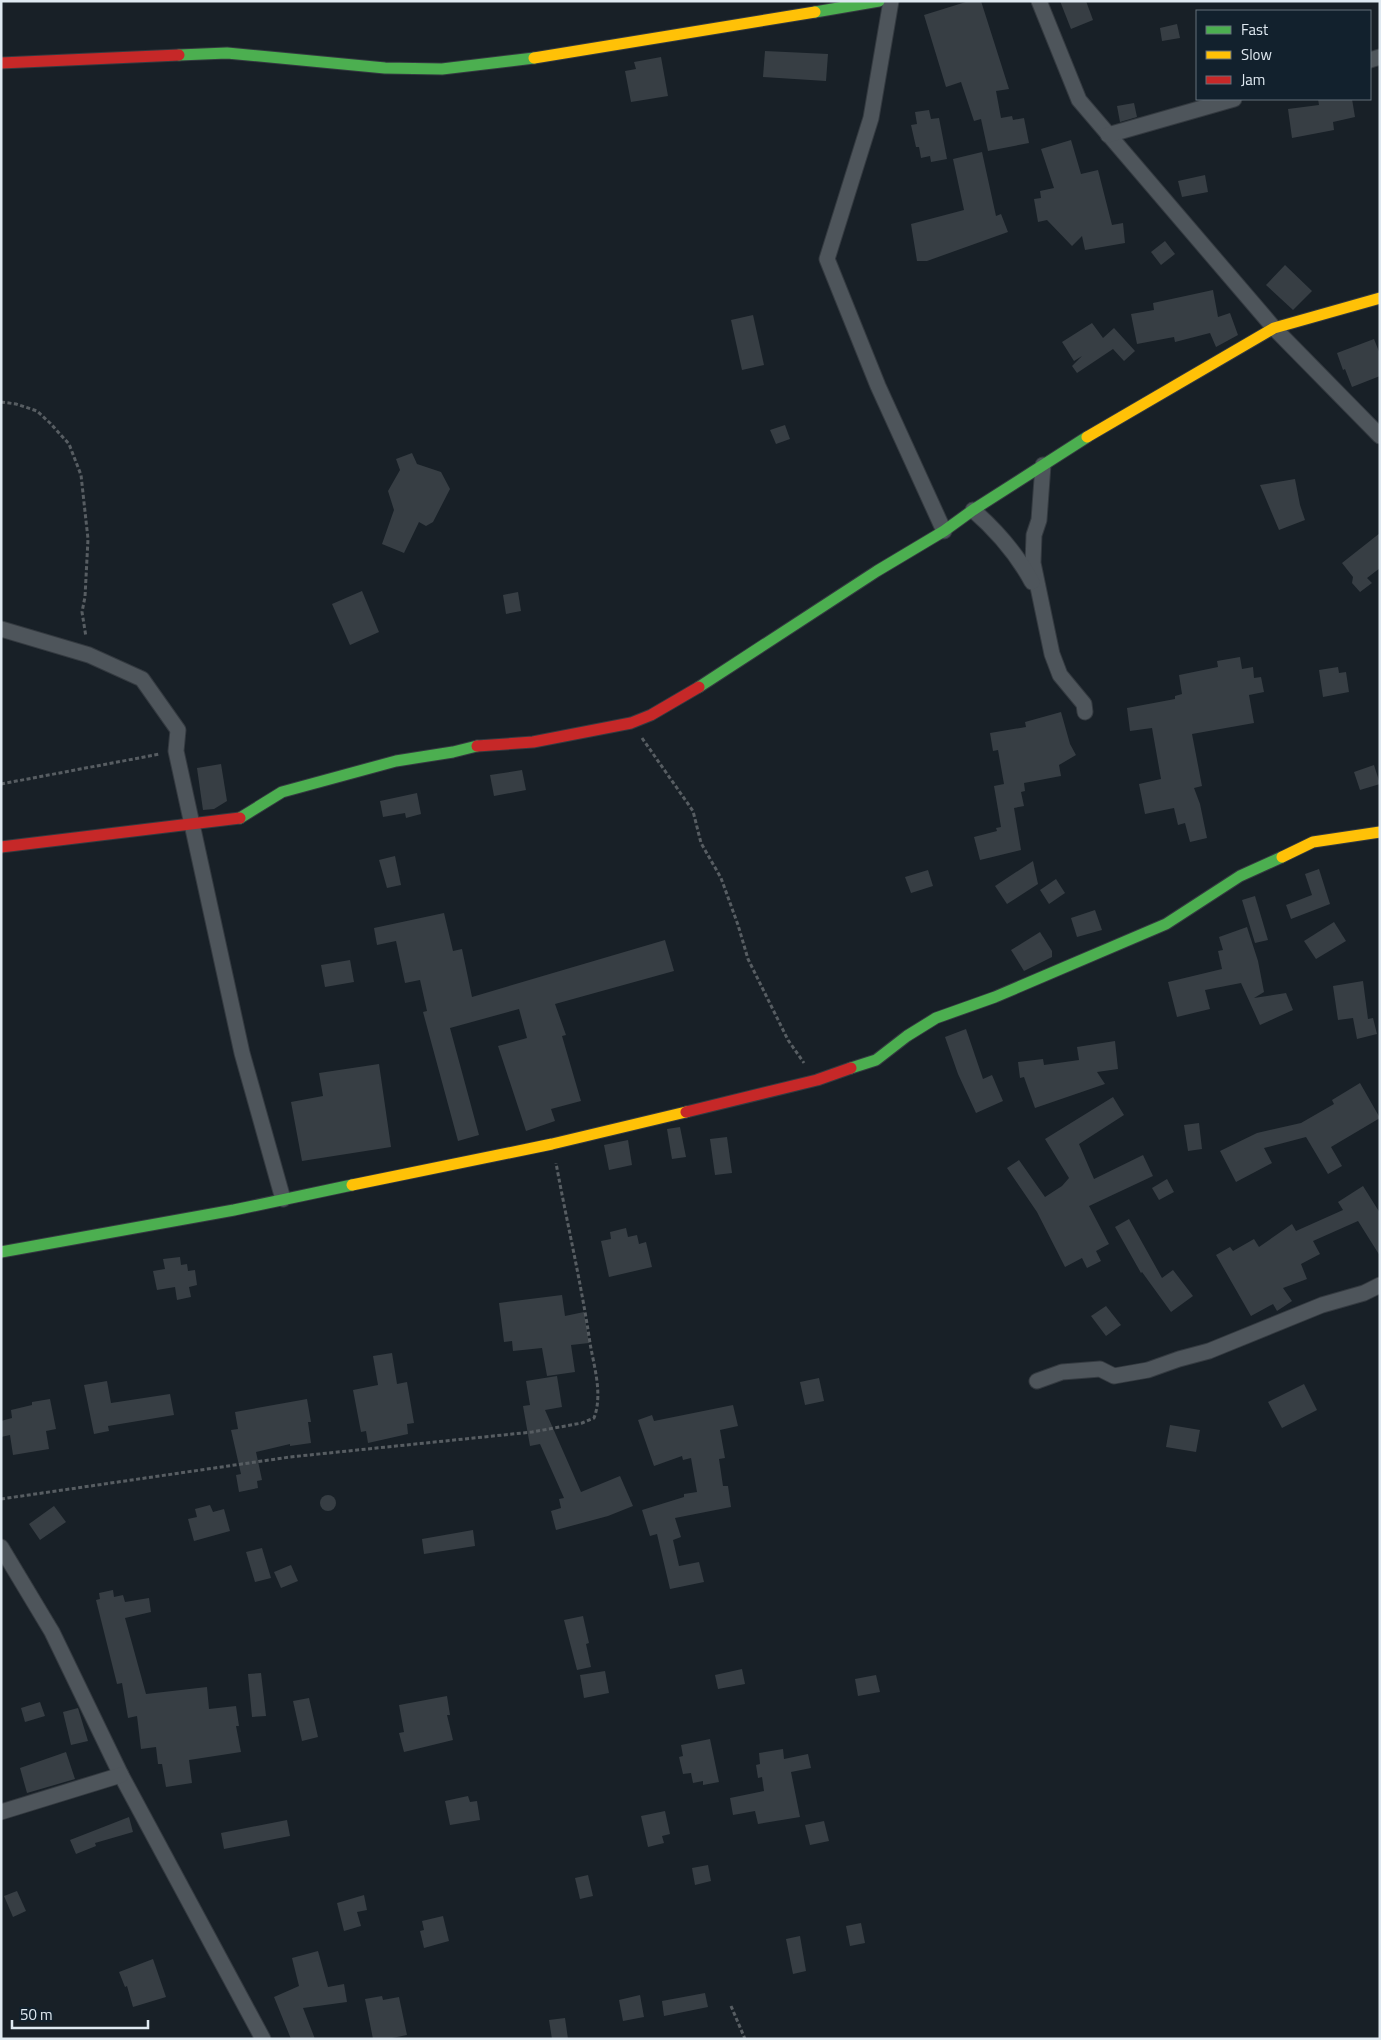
<svg xmlns="http://www.w3.org/2000/svg" width="1381" height="2040" viewBox="0 0 1381 2040" font-family="'Titillium Web',sans-serif">
<rect width="100%" height="100%" fill="#182027"/>
<g fill="#373e44">
<polygon points="969,1 981,1 1009,89 996,91 1001,118 1012,116 1013,120 1024,118 1029,143 988,151 981,119 974,121 961,82 946,87 924,15"/>
<polygon points="1060,1 1086,1 1093,20 1071,29"/>
<polygon points="1177,24 1180,38 1162,41 1160,28"/>
<polygon points="765,51 828,54 826,81 763,77"/>
<polygon points="661,57 668,96 631,102 625,71 636,69 634,62"/>
<polygon points="1318,99 1352,99 1355,117 1333,122 1334,130 1292,138 1288,109 1319,105"/>
<polygon points="1134,103 1137,117 1120,122 1117,106"/>
<polygon points="929,110 931,119 939,118 947,159 931,162 930,156 921,158 919,147 916,147 911,125 917,124 915,112"/>
<polygon points="1071,140 1081,174 1098,170 1112,225 1123,223 1125,243 1085,250 1082,236 1072,246 1047,220 1038,222 1034,199 1041,198 1040,191 1054,188 1041,149"/>
<polygon points="982,152 996,216 1001,214 1008,232 927,261 917,261 911,224 964,210 953,159"/>
<polygon points="1205,175 1208,192 1182,197 1178,181"/>
<polygon points="1165,241 1175,254 1161,265 1151,252"/>
<polygon points="1285,265 1312,291 1293,310 1266,285"/>
<polygon points="1213,290 1218,317 1230,313 1238,335 1216,347 1210,333 1175,342 1174,337 1137,344 1131,314 1154,310 1153,303"/>
<polygon points="753,315 764,365 742,370 731,320"/>
<polygon points="1092,323 1103,338 1114,328 1135,351 1124,361 1113,349 1077,373 1072,366 1082,356 1074,361 1062,342"/>
<polygon points="1374,339 1380,354 1380,376 1352,387 1345,369 1343,370 1337,353"/>
<polygon points="785,425 790,439 776,444 770,430"/>
<polygon points="412,453 417,464 441,472 450,489 433,522 426,526 419,522 404,553 382,544 394,510 388,491 400,470 396,459"/>
<polygon points="1295,479 1300,505 1305,520 1279,530 1260,485"/>
<polygon points="1380,533 1380,568 1367,578 1372,583 1360,592 1352,583 1353,577 1342,563"/>
<polygon points="362,591 379,632 350,645 332,604"/>
<polygon points="518,592 521,611 506,614 503,595"/>
<polygon points="1240,657 1242,669 1253,667 1254,678 1261,677 1264,692 1249,695 1254,723 1192,734 1202,786 1194,788 1200,804 1207,838 1190,842 1185,823 1178,825 1174,808 1145,814 1139,784 1161,779 1152,728 1130,731 1127,708 1175,699 1175,696 1182,694 1179,675 1218,667 1217,661"/>
<polygon points="1338,667 1339,673 1346,672 1349,692 1323,697 1319,670"/>
<polygon points="1061,712 1070,744 1076,755 1059,765 1061,776 1024,783 1025,791 1021,792 1024,806 1014,808 1021,850 980,860 974,837 997,831 996,828 1001,827 994,786 1004,784 998,750 993,751 990,733 1026,727 1025,722"/>
<polygon points="221,764 227,801 214,809 203,810 197,768"/>
<polygon points="1374,765 1380,784 1360,790 1354,772"/>
<polygon points="522,770 526,790 494,796 490,775"/>
<polygon points="417,793 421,814 406,818 405,813 383,817 380,801"/>
<polygon points="395,856 401,885 387,888 379,860"/>
<polygon points="1033,861 1038,884 1007,904 995,886"/>
<polygon points="1319,869 1330,904 1291,919 1286,905 1312,895 1305,874"/>
<polygon points="928,870 933,886 911,893 905,877"/>
<polygon points="1056,879 1065,893 1049,904 1040,890"/>
<polygon points="1255,896 1268,940 1255,943 1242,900"/>
<polygon points="1095,910 1102,930 1077,937 1071,918"/>
<polygon points="444,913 453,951 462,949 472,997 665,940 674,971 555,1004 566,1035 562,1036 581,1101 551,1109 555,1121 526,1131 498,1046 527,1038 519,1009 450,1028 479,1135 458,1141 423,1012 427,1011 420,980 405,983 396,941 377,945 374,928"/>
<polygon points="1334,922 1346,941 1316,959 1304,941"/>
<polygon points="1247,927 1258,961 1264,992 1254,998 1286,993 1293,1010 1260,1025 1241,983 1205,990 1210,1009 1177,1017 1168,982 1222,969 1218,951 1223,950 1219,937"/>
<polygon points="1040,932 1052,951 1052,957 1024,971 1011,950"/>
<polygon points="350,960 354,982 325,987 321,965"/>
<polygon points="1363,981 1368,1019 1373,1018 1377,1034 1357,1039 1353,1018 1338,1020 1333,986"/>
<polygon points="966,1029 983,1079 992,1075 1003,1101 976,1113 958,1074 945,1037"/>
<polygon points="1115,1041 1118,1069 1097,1072 1105,1084 1035,1108 1024,1077 1020,1078 1018,1062 1043,1059 1044,1065 1079,1060 1077,1047"/>
<polygon points="379,1064 391,1147 302,1161 291,1102 323,1096 319,1073"/>
<polygon points="1360,1083 1380,1118 1331,1147 1342,1166 1328,1174 1306,1137 1264,1148 1272,1163 1236,1182 1220,1151 1257,1133 1301,1123 1334,1104 1332,1100"/>
<polygon points="1113,1097 1124,1115 1079,1144 1094,1179 1143,1155 1153,1176 1089,1206 1109,1244 1096,1251 1101,1261 1087,1268 1082,1258 1065,1267 1037,1212 1007,1168 1019,1160 1045,1197 1062,1186 1069,1178 1045,1139"/>
<polygon points="1199,1123 1202,1149 1188,1151 1184,1125"/>
<polygon points="680,1127 686,1157 672,1159 667,1129"/>
<polygon points="727,1137 732,1173 715,1175 710,1139"/>
<polygon points="628,1140 632,1165 609,1170 604,1145"/>
<polygon points="1167,1179 1174,1192 1159,1200 1152,1188"/>
<polygon points="1363,1186 1380,1213 1380,1256 1358,1221 1313,1241 1320,1254 1301,1264 1307,1279 1283,1288 1292,1301 1277,1311 1273,1304 1251,1316 1216,1255 1230,1247 1233,1251 1254,1239 1259,1247 1292,1224 1296,1231 1343,1210 1338,1202"/>
<polygon points="1129,1219 1162,1278 1173,1270 1193,1296 1171,1312 1142,1272 1141,1273 1115,1227"/>
<polygon points="626,1228 628,1237 637,1235 639,1244 646,1242 652,1267 609,1277 601,1241 611,1239 610,1232"/>
<polygon points="180,1257 181,1265 187,1264 188,1271 195,1270 197,1285 189,1287 191,1297 177,1300 175,1287 157,1290 153,1271 165,1269 163,1259"/>
<polygon points="562,1295 565,1316 584,1312 589,1343 571,1345 575,1372 547,1376 542,1348 513,1351 512,1341 504,1342 499,1303"/>
<polygon points="1106,1306 1121,1325 1106,1336 1091,1316"/>
<polygon points="392,1353 397,1384 407,1382 414,1423 407,1424 408,1434 368,1443 366,1431 361,1432 353,1390 378,1385 373,1356"/>
<polygon points="557,1376 562,1407 545,1410 581,1492 620,1476 633,1506 608,1516 556,1530 551,1511 561,1508 559,1499 564,1498 540,1444 530,1446 523,1406 530,1405 526,1381"/>
<polygon points="819,1378 824,1401 805,1405 800,1382"/>
<polygon points="107,1381 111,1403 170,1394 174,1415 108,1426 109,1431 94,1434 84,1385"/>
<polygon points="1304,1384 1317,1410 1282,1428 1268,1402"/>
<polygon points="50,1399 56,1429 46,1431 49,1449 13,1455 10,1435 1,1437 1,1421 12,1418 11,1410 32,1405 32,1402"/>
<polygon points="307,1399 311,1422 308,1422 311,1443 290,1446 290,1444 256,1452 262,1480 257,1481 258,1488 239,1492 236,1475 241,1474 231,1430 238,1429 235,1412"/>
<polygon points="733,1405 738,1426 720,1430 725,1458 719,1459 723,1486 728,1486 731,1507 675,1518 681,1537 673,1540 679,1566 699,1562 704,1582 670,1589 657,1534 650,1536 642,1510 684,1497 684,1494 697,1492 691,1458 683,1460 682,1456 654,1466 638,1420 652,1415 654,1421"/>
<polygon points="1170,1425 1200,1430 1196,1452 1166,1447"/>
<circle cx="328" cy="1503" r="8"/>
<polygon points="210,1505 213,1512 224,1509 230,1531 194,1541 188,1519 197,1517 195,1509"/>
<polygon points="54,1506 66,1522 40,1540 29,1524"/>
<polygon points="473,1530 475,1546 424,1554 422,1539"/>
<polygon points="262,1548 271,1578 255,1582 246,1552"/>
<polygon points="291,1565 298,1581 281,1588 274,1572"/>
<polygon points="113,1590 114,1597 123,1595 125,1602 149,1598 151,1612 125,1618 146,1694 207,1687 209,1709 236,1706 239,1726 236,1726 241,1752 189,1760 192,1783 166,1787 162,1764 158,1764 156,1747 141,1749 137,1716 128,1718 122,1683 117,1684 96,1600 100,1599 99,1593"/>
<polygon points="583,1616 589,1643 586,1644 591,1667 577,1670 564,1620"/>
<polygon points="742,1669 745,1684 718,1689 715,1675"/>
<polygon points="605,1671 609,1693 584,1698 580,1675"/>
<polygon points="261,1673 266,1716 252,1717 248,1674"/>
<polygon points="876,1675 880,1692 858,1696 855,1679"/>
<polygon points="447,1696 450,1715 447,1715 453,1740 404,1752 399,1733 404,1732 399,1705"/>
<polygon points="309,1698 318,1737 302,1741 293,1701"/>
<polygon points="40,1702 45,1716 25,1722 21,1708"/>
<polygon points="78,1708 88,1741 71,1745 63,1712"/>
<polygon points="710,1739 719,1782 703,1785 703,1781 693,1783 691,1773 683,1774 679,1757 683,1756 681,1745"/>
<polygon points="783,1749 784,1759 808,1754 811,1768 791,1772 800,1817 758,1824 755,1811 733,1815 730,1798 764,1791 762,1777 758,1778 756,1765 760,1764 759,1753"/>
<polygon points="66,1752 75,1779 27,1793 20,1768"/>
<polygon points="468,1796 470,1802 477,1801 480,1820 450,1825 445,1801"/>
<polygon points="665,1811 670,1834 662,1836 664,1843 648,1847 641,1816"/>
<polygon points="129,1817 133,1832 95,1843 96,1846 76,1854 70,1840"/>
<polygon points="287,1820 290,1836 224,1849 221,1833"/>
<polygon points="824,1821 829,1841 810,1845 805,1825"/>
<polygon points="708,1865 711,1881 695,1885 692,1868"/>
<polygon points="588,1875 593,1896 580,1899 575,1878"/>
<polygon points="17,1891 26,1911 13,1917 4,1896"/>
<polygon points="364,1895 367,1910 357,1912 361,1926 344,1931 337,1903"/>
<polygon points="443,1916 449,1941 424,1948 420,1931 424,1930 422,1921"/>
<polygon points="861,1923 865,1943 850,1946 846,1926"/>
<polygon points="800,1936 806,1971 793,1974 786,1939"/>
<polygon points="318,1951 328,1987 344,1984 347,2002 303,2008 315,2039 291,2039 274,1997 299,1986 292,1958"/>
<polygon points="153,1959 166,1997 133,2007 127,1986 125,1987 119,1972"/>
<polygon points="705,1993 708,2007 664,2016 662,2001"/>
<polygon points="640,1995 644,2017 623,2021 619,2000"/>
<polygon points="382,1996 383,2000 399,1997 407,2035 387,2039 373,2039 365,1999"/>
<polygon points="565,2018 568,2039 552,2039 549,2020"/>
</g>
<g fill="none" stroke-linecap="round" stroke-linejoin="round">
<g stroke="#343a40" stroke-width="17">
<g id="street">
<polyline points="891,1 871,118 827,259 878,386 944,531"/>
<polyline points="1039,1 1079,100 1274,328 1380,436"/>
<polyline points="1370,60 1380,57"/>
<polyline points="1108,135 1234,99"/>
<polyline points="1043,465 1039,520 1034,535 1033,563 1052,654 1060,675 1084,704 1085,712"/>
<path d="M973,510C996,530 1017,554 1032,582"/>
<polyline points="1,629 89,655 142,679 178,730 176,751 242,1053 283,1199"/>
<polyline points="1037,1381 1062,1372 1100,1369 1114,1376 1148,1370 1179,1359 1209,1351 1322,1305 1364,1293 1380,1285"/>
<polyline points="1,1547 52,1632 121,1775 263,2039"/>
<polyline points="1,1812 121,1775"/>
</g>
</g>
<g stroke="#343a40" stroke-width="13">
<g id="fast">
<polyline points="815,12 879,1"/>
<polyline points="179,55 227,53 385,68 442,69 534,58"/>
<polyline points="699,687 877,571 944,531 973,510 1087,437"/>
<polyline points="240,818 282,792 396,761 453,752 477,746"/>
<polyline points="851,1068 876,1060 907,1036 936,1018 995,997 1166,924 1240,876 1282,857"/>
<polyline points="1,1252 234,1210 352,1185"/>
</g>
</g>
<g stroke="#343a40" stroke-width="13">
<g id="slow">
<polyline points="534,58 815,12"/>
<polyline points="1087,437 1274,328 1380,298"/>
<polyline points="1282,857 1313,842 1380,832"/>
<polyline points="352,1185 552,1144 686,1112"/>
</g>
</g>
<g stroke="#343a40" stroke-width="13">
<g id="jam">
<polyline points="1,63 179,55"/>
<polyline points="477,746 533,742 631,723 651,715 699,687"/>
<polyline points="1,847 240,818"/>
<polyline points="686,1112 817,1080 851,1068"/>
</g>
</g>
<g stroke="#575d62" stroke-width="3" stroke-dasharray="4 2.5" stroke-linecap="butt">
<polyline points="1,402 16,404 37,411 50,423 69,444 81,475 88,539 85,597 82,612 86,637"/>
<polyline points="642,738 693,811 701,843 721,878 738,925 748,959 788,1040 804,1063"/>
<polyline points="1,784 160,754"/>
<path d="M1,1499L290,1457L532,1432L582,1423L594,1418C603,1394 594,1367 590,1343C581,1282 567,1223 556,1163"/>
<polyline points="731,2006 745,2039"/>
</g>
<use href="#street" stroke="#4e555b" stroke-width="15"/>
<use href="#fast" stroke="#4caf50" stroke-width="11"/>
<use href="#slow" stroke="#ffc107" stroke-width="11"/>
<use href="#jam" stroke="#c62828" stroke-width="11"/>
</g>
<rect width="1381" height="2040" fill="none" stroke="#dfe9f1" stroke-width="5"/>
<rect x="1196" y="10" width="175" height="90" fill="#12212d" stroke="#64717b"/>
<rect x="1206" y="26" width="25" height="8" fill="#4caf50" stroke="#64717b"/>
<text x="1241" y="35" font-size="15" fill="#dfe9f1">Fast</text>
<rect x="1206" y="51" width="25" height="8" fill="#ffc107" stroke="#64717b"/>
<text x="1241" y="60" font-size="15" fill="#dfe9f1">Slow</text>
<rect x="1206" y="76" width="25" height="8" fill="#c62828" stroke="#64717b"/>
<text x="1241" y="85" font-size="15" fill="#dfe9f1">Jam</text>
<path d="M12 2020v8h136v-8" fill="none" stroke="#dfe9f1" stroke-width="2.5"/>
<text x="20" y="2020" font-size="15" fill="#dfe9f1" stroke="#12212d" stroke-width="4" paint-order="stroke">50 m</text>
</svg>
